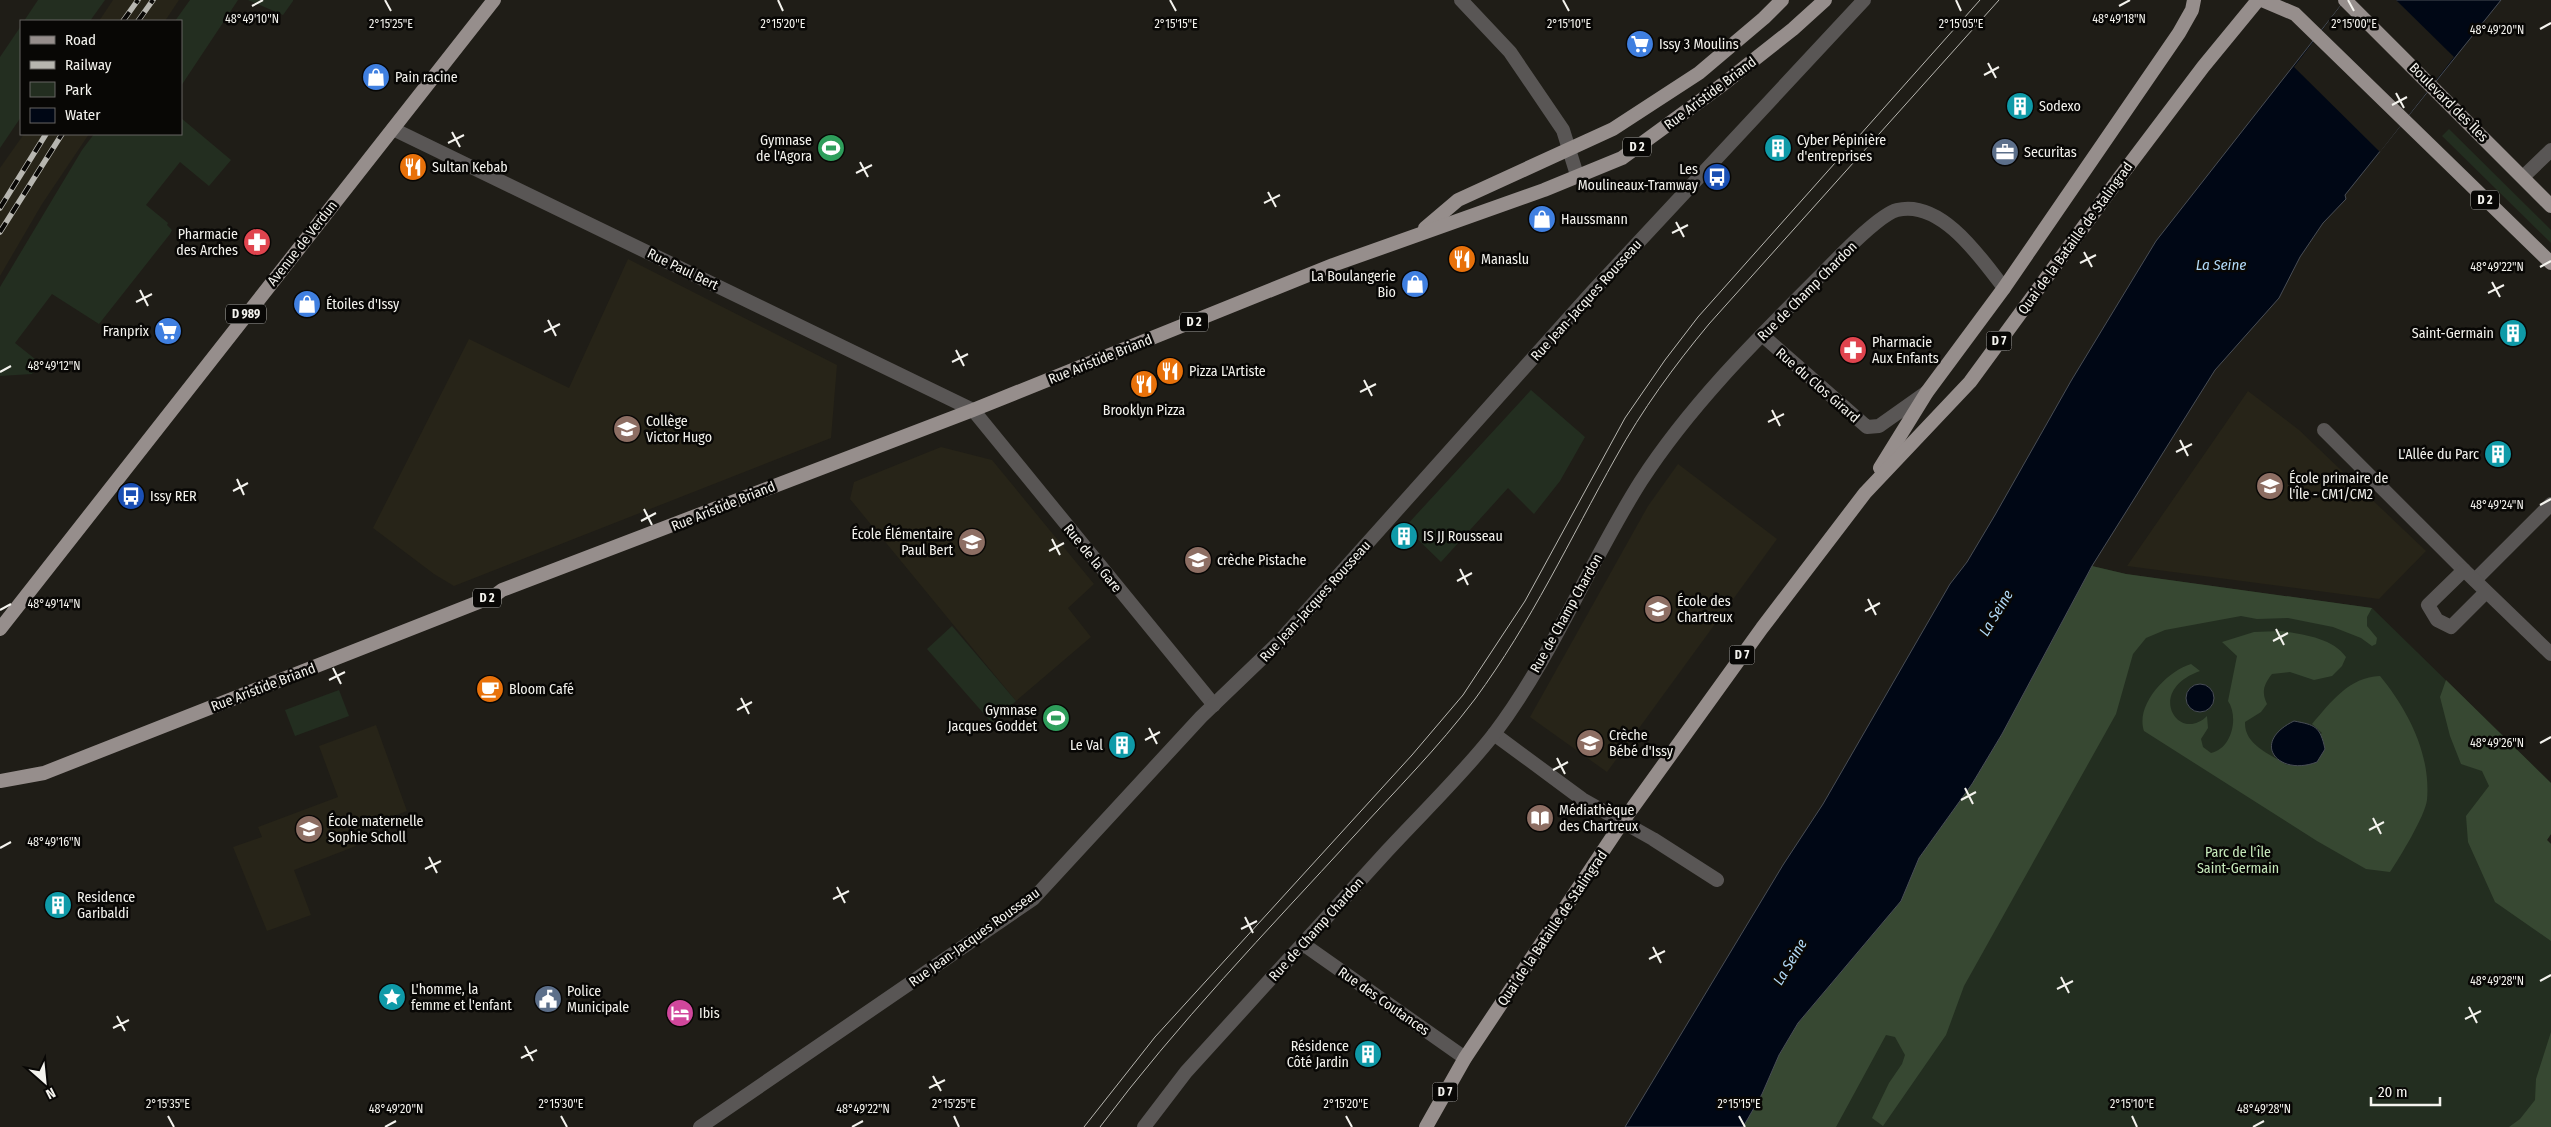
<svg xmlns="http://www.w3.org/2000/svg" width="2551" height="1127" viewBox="0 0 2551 1127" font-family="'Fira Sans Condensed',sans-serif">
<rect width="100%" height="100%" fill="#1f1d17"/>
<g fill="#272418">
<polygon points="113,0 179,0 165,21 99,21"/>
<polygon points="24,134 89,134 42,204 0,276 0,168"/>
<polygon points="628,259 837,365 831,438 454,586 434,574 373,528 469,339 569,388"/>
<polygon points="2248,391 2299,430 2426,551 2379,599 2127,566"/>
<polygon points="941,447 992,460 1094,584 1068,608 1091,637 1016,701 850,499 854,482"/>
<polygon points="1678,464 1777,539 1607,772 1530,717 1648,506"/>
<polygon points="376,725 407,811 351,832 356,846 294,870 311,915 267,931 233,847 262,837 258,827 338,797 319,746"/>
</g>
<g fill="#232e20">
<polygon points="38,0 105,0 90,21 24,21"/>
<polygon points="190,0 238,0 181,86 181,21 175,21"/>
<polygon points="248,0 293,0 293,1 283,15"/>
<polygon points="21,26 21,117 0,148 0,57"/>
<polygon points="181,118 231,160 209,186 180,162 146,205 168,223 167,225 172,230 170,234 99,324 52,294 15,343 40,363 32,374 0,376 0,287 82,150 94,134 181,134"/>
<polygon points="2449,129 2551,230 2551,243 2442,136"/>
<polygon points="1531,390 1585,437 1560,481 1534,514 1508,488 1441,562 1405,527"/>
<polygon points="2092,566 2126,574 2372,608 2551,783 2551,834 2547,840 2551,844 2551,1127 1743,1127"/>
<polygon points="952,626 1016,701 992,723 927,649"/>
<polygon points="339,690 349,716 295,736 285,710"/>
</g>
<g fill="#374832">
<polygon points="2092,566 2126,574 2372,608 2367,617 2367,626 2377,638 2376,644 2372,646 2361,638 2333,627 2288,618 2257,619 2241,616 2165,630 2146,638 2133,654 2116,714 1964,986 1946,1035 1883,1126 1872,1118 1889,1083 1902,1064 1905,1055 1895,1037 1886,1035 1836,1127 1743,1127 1762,1094 1779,1055 1798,1023 1901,901 1919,858 1972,784 2002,734"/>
<path d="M2281,631C2302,634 2333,638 2346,657L2342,666L2332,676L2314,680L2290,672L2272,674C2264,684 2261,692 2267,704L2261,712L2245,722C2244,745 2270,754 2287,765L2322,733L2312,724C2331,702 2349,677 2380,676C2408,710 2431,754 2427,800C2425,816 2400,857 2390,872L2366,869L2317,841L2144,731C2135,705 2167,671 2191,664L2200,671C2144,691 2179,744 2207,716L2208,728L2201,739L2203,747L2211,753C2232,749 2239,717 2228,701L2237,656L2222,642L2254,632Z"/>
<polygon points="2446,680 2551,783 2551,834 2547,840 2551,844 2551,941 2495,902 2468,842 2466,816 2489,786 2482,771 2461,764 2450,736 2440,697"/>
<polygon points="2551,1032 2551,1127 2509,1127 2520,1119 2535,1100 2536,1079"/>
</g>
<g fill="#000715" stroke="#494e56">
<polygon points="2345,0 2501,0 2345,195 2346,199 2323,223 2300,257 2279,298 2215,370 2092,566 2002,734 1972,784 1919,858 1901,901 1798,1023 1779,1055 1762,1094 1743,1127 1625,1127 1783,865 1823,804 1950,584 1967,562 1995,515 2071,381 2156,241"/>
<circle cx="2200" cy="698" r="14"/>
<path d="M2294,721C2315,725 2320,726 2325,749L2317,762C2279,777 2249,743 2294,721Z"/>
</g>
<polygon fill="#1f1d17" points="2345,0 2396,0 2454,57 2380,152 2294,67"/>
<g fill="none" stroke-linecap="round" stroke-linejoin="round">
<g stroke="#595655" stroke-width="14">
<polyline points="1461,0 1510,52 1563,130 1577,175"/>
<polyline points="393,129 973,410 1214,705"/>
<polyline points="2523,177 2551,150"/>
<polyline points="1762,335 1867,427 1879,426 1927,392"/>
<polyline points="2324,430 2464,570"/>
<polyline points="2475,580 2551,504"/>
<polyline points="2486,592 2451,627 2437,620 2428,605 2464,570 2551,654"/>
<polyline points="1494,734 1582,799 1653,839 1717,880"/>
<polyline points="1303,944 1465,1058"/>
<path d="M1144,1127L1186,1072C1253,998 1320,925 1387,851C1422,813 1462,775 1494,734C1553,656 1589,563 1641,481C1691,404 1756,340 1821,275C1836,260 1878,215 1897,210C1941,199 1981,258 2004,288"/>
</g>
<polyline stroke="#595655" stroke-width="14" points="700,1127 1033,899 1201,717 1278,643 1593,291 1864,0"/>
<g stroke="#968e8c" stroke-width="14">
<polyline points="2262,0 2295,14 2551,263"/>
<polyline points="2345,0 2551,206"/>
<polyline points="1425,228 1458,200 1613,129 1699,73 1764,18 1782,0"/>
<polyline points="1880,468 1927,392 2004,288 2179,33 2192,10 2194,0"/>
<polyline points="0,629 494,0"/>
<polyline points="0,781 44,773 494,596 502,590 973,410 1333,265 1544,190 1622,158 1722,85 1793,29 1825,0"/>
<polyline points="1426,1127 1465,1058 1623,821 1762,628 1865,493 1970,382 2120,177 2203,67 2258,0"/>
</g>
<g stroke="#b7b6b0" stroke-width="1">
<polyline points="1084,1127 1155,1037 1412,755 1463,695 1525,601 1625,418 1665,360 1698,317 1980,0"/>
<path d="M1100,1127C1177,1024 1267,931 1354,836C1395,791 1438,748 1475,699C1531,623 1570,539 1616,457C1642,410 1674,366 1709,324L1999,0"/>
</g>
<g stroke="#b7b6b0" stroke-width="5.5">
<g id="rail">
<polyline points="123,21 138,0"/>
<polyline points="138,21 153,0"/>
<polyline points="0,208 46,134"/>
<polyline points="0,232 62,134"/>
</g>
</g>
<use href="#rail" stroke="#080705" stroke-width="4" stroke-dasharray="11" stroke-linecap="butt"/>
</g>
<path fill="none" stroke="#f4f3ee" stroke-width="2" d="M385,0L391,11M778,0L783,11M1170,0L1176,11M1563,0L1569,11M1956,0L1961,11M2348,0L2354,11M252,6L263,0M2119,6L2130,0M2540,29L2551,23M1988,63L1996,78M1984,75L1999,67M2396,93L2404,108M2392,105L2407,97M452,132L460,147M448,143L464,135M860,162L868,177M856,173L872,165M1268,192L1276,207M1264,203L1280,195M1676,222L1684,237M1672,233L1688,225M2084,252L2092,267M2080,263L2096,255M2540,267L2551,261M2492,282L2500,297M140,290L148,306M2488,293L2504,285M136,302L152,294M548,320L556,336M544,332L560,324M956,350L964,366M952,362L968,354M0,372L11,366M1364,380L1372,396M1360,392L1376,384M1772,410L1780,426M1768,422L1784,414M2180,440L2188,456M2176,452L2192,444M237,479L244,495M233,491L248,483M2540,505L2551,499M644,509L652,525M641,521L656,513M1052,539L1060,555M1049,551L1064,543M1460,569L1468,585M1457,581L1472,573M1868,599L1876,615M0,610L11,604M1865,611L1880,603M2276,629L2284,645M2273,641L2288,633M333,668L341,684M329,680L345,672M741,698L749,714M737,710L752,702M1149,728L1157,744M1145,740L1160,732M2540,743L2551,737M1557,758L1565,774M1553,770L1568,762M1965,788L1973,804M1961,800L1976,792M2373,818L2381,834M2369,830L2384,822M0,848L11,842M429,857L437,873M425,869L441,861M837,887L845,903M833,899L849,891M1245,917L1253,933M1241,929L1257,921M1653,947L1661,963M1649,959L1665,951M2061,977L2069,993M2540,981L2551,975M2057,989L2073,981M2469,1007L2477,1023M117,1016L125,1031M2465,1019L2481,1011M113,1028L129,1020M525,1046L533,1061M521,1058L537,1050M933,1076L941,1091M929,1088L945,1080M168,1116L174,1127M561,1116L567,1127M954,1116L959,1127M1346,1116L1352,1127M1739,1116L1745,1127M2132,1116L2137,1127M385,1127L396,1121M852,1127L863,1121M2253,1127L2264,1121"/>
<defs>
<g id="supermarket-disc" transform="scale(1.4375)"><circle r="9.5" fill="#3f7fe0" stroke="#080705"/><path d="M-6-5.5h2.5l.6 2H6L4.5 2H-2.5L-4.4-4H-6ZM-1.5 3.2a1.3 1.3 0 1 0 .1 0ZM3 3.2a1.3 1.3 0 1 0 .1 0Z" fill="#fff"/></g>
<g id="shop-disc" transform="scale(1.4375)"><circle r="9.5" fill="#3f7fe0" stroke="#080705"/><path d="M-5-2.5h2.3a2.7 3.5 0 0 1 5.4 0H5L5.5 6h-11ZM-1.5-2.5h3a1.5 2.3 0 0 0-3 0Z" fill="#fff"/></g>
<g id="building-disc" transform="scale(1.4375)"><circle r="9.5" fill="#0f9aa8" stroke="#080705"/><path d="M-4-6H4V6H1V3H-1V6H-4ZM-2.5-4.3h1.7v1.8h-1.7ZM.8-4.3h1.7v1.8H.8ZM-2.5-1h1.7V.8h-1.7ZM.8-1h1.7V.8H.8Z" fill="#fff"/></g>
<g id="stadium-disc" transform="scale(1.4375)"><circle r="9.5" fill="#2e9e5b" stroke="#080705"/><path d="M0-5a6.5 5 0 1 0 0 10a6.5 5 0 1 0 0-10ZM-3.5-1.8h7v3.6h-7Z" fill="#fff"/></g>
<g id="office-disc" transform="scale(1.4375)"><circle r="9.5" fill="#5c6f8a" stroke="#080705"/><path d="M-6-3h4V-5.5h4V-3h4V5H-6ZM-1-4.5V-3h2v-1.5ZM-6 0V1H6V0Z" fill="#fff"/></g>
<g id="restaurant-disc" transform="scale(1.4375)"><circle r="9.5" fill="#e8710a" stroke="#080705"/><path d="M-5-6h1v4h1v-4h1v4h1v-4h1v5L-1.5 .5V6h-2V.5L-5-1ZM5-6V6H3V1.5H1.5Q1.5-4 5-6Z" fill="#fff"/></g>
<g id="bus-disc" transform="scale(1.4375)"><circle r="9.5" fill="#1a4fb4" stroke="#080705"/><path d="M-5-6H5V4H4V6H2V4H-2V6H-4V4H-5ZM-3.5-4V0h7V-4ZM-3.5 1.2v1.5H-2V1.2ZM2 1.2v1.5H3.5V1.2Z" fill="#fff"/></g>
<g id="pharmacy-disc" transform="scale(1.4375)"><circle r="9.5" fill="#e0444e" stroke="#080705"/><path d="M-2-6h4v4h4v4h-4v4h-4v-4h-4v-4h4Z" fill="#fff"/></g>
<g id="school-disc" transform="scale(1.4375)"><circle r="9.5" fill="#8d6e63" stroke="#080705"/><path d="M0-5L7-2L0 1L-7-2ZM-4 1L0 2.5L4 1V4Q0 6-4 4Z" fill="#fff"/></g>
<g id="cafe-disc" transform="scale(1.4375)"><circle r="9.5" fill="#e8710a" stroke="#080705"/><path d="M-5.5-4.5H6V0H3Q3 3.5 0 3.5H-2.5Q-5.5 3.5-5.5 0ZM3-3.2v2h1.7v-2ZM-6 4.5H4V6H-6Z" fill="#fff"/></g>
<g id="library-disc" transform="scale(1.4375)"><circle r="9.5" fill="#8d6e63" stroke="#080705"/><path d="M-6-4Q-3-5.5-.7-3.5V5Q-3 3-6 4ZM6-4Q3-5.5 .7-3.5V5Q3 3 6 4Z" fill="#fff"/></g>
<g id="sight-disc" transform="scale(1.4375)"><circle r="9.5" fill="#0f9aa8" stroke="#080705"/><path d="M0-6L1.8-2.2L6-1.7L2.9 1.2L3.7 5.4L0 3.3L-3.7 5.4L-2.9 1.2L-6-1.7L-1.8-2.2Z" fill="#fff"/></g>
<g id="civic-disc" transform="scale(1.4375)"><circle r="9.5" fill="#5c6f8a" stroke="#080705"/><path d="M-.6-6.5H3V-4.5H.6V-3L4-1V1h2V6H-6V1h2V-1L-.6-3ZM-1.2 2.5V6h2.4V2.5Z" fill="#fff"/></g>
<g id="hotel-disc" transform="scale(1.4375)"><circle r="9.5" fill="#d1479c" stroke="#080705"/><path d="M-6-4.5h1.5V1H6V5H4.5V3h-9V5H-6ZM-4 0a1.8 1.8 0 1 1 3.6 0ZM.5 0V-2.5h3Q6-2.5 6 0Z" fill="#fff"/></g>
</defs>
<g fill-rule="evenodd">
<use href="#supermarket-disc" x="1640" y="44"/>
<use href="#shop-disc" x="376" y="77"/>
<use href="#building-disc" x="2020" y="106"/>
<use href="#stadium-disc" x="831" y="148"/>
<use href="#building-disc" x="1778" y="148"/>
<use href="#office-disc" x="2005" y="152"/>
<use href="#restaurant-disc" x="413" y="167"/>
<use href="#bus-disc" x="1717" y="177"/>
<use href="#shop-disc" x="1542" y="219"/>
<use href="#pharmacy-disc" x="257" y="242"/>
<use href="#restaurant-disc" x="1462" y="259"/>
<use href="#shop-disc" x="1415" y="284"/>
<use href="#shop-disc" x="307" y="304"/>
<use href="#supermarket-disc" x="168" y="331"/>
<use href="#building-disc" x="2513" y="333"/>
<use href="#pharmacy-disc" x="1853" y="350"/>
<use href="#restaurant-disc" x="1170" y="371"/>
<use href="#restaurant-disc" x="1144" y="384"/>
<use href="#school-disc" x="627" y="429"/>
<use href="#building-disc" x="2498" y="454"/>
<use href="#school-disc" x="2270" y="486"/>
<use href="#bus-disc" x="131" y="496"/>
<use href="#building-disc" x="1404" y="536"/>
<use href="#school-disc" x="972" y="542"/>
<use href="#school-disc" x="1198" y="560"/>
<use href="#school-disc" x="1658" y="609"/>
<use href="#cafe-disc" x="490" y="689"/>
<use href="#stadium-disc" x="1056" y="718"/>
<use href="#school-disc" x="1590" y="743"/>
<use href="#building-disc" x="1122" y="745"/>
<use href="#library-disc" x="1540" y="818"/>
<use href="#school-disc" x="309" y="829"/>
<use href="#building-disc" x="58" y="905"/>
<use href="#sight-disc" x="392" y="997"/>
<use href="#civic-disc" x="548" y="999"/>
<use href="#hotel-disc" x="680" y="1013"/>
<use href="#building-disc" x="1368" y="1054"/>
</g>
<g text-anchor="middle" stroke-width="5" stroke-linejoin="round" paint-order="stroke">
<g fill="#080705" stroke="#adaca8" stroke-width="1">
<rect x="1623" y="137.5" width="28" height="19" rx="4"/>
<rect x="2471" y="190.5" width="28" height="19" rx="4"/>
<rect x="226" y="304.5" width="40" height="19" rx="4"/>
<rect x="1180" y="312.5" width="28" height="19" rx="4"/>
<rect x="1986.5" y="331.5" width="25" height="19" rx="4"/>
<rect x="473" y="588.5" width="28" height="19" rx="4"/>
<rect x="1729.5" y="645.5" width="25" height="19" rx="4"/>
<rect x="1432.5" y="1082.5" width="25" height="19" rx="4"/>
</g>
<g font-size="12" font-weight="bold" fill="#f4f3ee">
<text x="1637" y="151">D 2</text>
<text x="2485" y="204">D 2</text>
<text x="246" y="318">D 989</text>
<text x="1194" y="326">D 2</text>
<text x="1999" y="345">D 7</text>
<text x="487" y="602">D 2</text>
<text x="1742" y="659">D 7</text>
<text x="1445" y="1096">D 7</text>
</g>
<g font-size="14" fill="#f4f3ee" stroke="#080705" text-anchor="start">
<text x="1659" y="49">Issy 3 Moulins</text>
<text x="395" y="82">Pain racine</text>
<text x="2039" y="111">Sodexo</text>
<text x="812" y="145" text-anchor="end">Gymnase<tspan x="812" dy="16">de l'Agora</tspan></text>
<text x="1797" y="145">Cyber Pépinière<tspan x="1797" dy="16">d'entreprises</tspan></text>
<text x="2024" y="157">Securitas</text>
<text x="432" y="172">Sultan Kebab</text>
<text x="1698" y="174" text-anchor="end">Les<tspan x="1698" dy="16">Moulineaux-Tramway</tspan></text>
<text x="1561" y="224">Haussmann</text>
<text x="238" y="239" text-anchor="end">Pharmacie<tspan x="238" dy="16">des Arches</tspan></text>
<text x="1481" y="264">Manaslu</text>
<text x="1396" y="281" text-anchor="end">La Boulangerie<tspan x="1396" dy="16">Bio</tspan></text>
<text x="326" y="309">Étoiles d'Issy</text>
<text x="149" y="336" text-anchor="end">Franprix</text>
<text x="2494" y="338" text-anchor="end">Saint-Germain</text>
<text x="1872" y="347">Pharmacie<tspan x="1872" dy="16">Aux Enfants</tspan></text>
<text x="1189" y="376">Pizza L'Artiste</text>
<text x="1144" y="415" text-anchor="middle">Brooklyn Pizza</text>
<text x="646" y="426">Collège<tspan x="646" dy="16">Victor Hugo</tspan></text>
<text x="2479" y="459" text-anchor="end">L'Allée du Parc</text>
<text x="2289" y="483">École primaire de<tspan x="2289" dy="16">l'Île - CM1/CM2</tspan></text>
<text x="150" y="501">Issy RER</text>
<text x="953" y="539" text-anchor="end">École Élémentaire<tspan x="953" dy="16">Paul Bert</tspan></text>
<text x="1423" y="541">IS JJ Rousseau</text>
<text x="1217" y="565">crèche Pistache</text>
<text x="1677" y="606">École des<tspan x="1677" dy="16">Chartreux</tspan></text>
<text x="509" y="694">Bloom Café</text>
<text x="1037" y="715" text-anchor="end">Gymnase<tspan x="1037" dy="16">Jacques Goddet</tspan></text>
<text x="1609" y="740">Crèche<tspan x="1609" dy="16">Bébé d'Issy</tspan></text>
<text x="1103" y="750" text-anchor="end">Le Val</text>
<text x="1559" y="815">Médiathèque<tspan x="1559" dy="16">des Chartreux</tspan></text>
<text x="328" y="826">École maternelle<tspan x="328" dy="16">Sophie Scholl</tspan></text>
<text x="77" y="902">Residence<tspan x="77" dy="16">Garibaldi</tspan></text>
<text x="411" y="994">L'homme, la<tspan x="411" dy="16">femme et l'enfant</tspan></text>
<text x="567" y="996">Police<tspan x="567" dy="16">Municipale</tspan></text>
<text x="699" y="1018">Ibis</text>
<text x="1349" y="1051" text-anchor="end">Résidence<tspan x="1349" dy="16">Côté Jardin</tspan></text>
</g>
<g font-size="14" fill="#f4f3ee" stroke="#080705">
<text transform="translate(1710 93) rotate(-37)" y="5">Rue Aristide Briand</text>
<text transform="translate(2449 102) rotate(45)" y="5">Boulevard des Îles</text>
<text transform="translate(2075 238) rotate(-54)" y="5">Quai de la Bataille de Stalingrad</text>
<text transform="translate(302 243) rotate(-52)" y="5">Avenue de Verdun</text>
<text transform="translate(683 269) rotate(26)" y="5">Rue Paul Bert</text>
<text transform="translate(1807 291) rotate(-45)" y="5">Rue de Champ Chardon</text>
<text transform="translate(1586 300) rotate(-48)" y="5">Rue Jean-Jacques Rousseau</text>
<text transform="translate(1100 359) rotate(-22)" y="5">Rue Aristide Briand</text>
<text transform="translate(1818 385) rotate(41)" y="5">Rue du Clos Girard</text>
<text transform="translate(723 506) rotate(-22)" y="5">Rue Aristide Briand</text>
<text transform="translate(1093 558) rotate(51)" y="5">Rue de la Gare</text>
<text transform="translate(1315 601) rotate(-48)" y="5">Rue Jean-Jacques Rousseau</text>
<text transform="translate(1566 613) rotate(-61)" y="5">Rue de Champ Chardon</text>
<text transform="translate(263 687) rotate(-21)" y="5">Rue Aristide Briand</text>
<text transform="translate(1552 928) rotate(-56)" y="5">Quai de la Bataille de Stalingrad</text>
<text transform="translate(1316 929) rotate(-48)" y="5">Rue de Champ Chardon</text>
<text transform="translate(974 937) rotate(-36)" y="5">Rue Jean-Jacques Rousseau</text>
<text transform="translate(1384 1001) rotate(35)" y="5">Rue des Coutances</text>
</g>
<g font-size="14" fill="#c6e9bb" stroke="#080705">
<text x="2238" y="857">Parc de l'île<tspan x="2238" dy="16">Saint-Germain</tspan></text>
</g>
<g font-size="15" font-style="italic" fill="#b2daf7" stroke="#080705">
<text x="2221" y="270">La Seine</text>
<text transform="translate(1996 613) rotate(-59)" y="5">La Seine</text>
<text transform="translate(1790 962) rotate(-59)" y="5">La Seine</text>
</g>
</g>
<g font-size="12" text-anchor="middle" fill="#f4f3ee" stroke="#080705" stroke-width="5" stroke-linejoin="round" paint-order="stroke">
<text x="2119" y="23">48°49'18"N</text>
<text x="252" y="23">48°49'10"N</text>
<text x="391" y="28">2°15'25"E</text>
<text x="783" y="28">2°15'20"E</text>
<text x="1176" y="28">2°15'15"E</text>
<text x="1569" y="28">2°15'10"E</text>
<text x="1961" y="28">2°15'05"E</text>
<text x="2354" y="28">2°15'00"E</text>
<text x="2497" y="34">48°49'20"N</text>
<text x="2497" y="271">48°49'22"N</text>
<text x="54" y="370">48°49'12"N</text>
<text x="2497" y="509">48°49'24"N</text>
<text x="54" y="608">48°49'14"N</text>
<text x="2497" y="747">48°49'26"N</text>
<text x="54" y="846">48°49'16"N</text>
<text x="2497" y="985">48°49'28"N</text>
<text x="168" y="1108">2°15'35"E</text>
<text x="561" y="1108">2°15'30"E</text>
<text x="954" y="1108">2°15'25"E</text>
<text x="1346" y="1108">2°15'20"E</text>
<text x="1739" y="1108">2°15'15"E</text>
<text x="2132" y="1108">2°15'10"E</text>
<text x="396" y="1113">48°49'20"N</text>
<text x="863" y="1113">48°49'22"N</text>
<text x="2264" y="1113">48°49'28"N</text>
</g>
<rect x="20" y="20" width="162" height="115" fill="#080705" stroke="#666562"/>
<rect x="30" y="36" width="25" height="8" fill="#968e8c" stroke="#666562"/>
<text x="65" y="45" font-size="15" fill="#f4f3ee">Road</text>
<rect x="30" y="61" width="25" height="8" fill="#b7b6b0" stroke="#666562"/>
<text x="65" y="70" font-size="15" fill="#f4f3ee">Railway</text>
<rect x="30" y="82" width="25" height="15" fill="#232e20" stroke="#666562"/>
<text x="65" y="95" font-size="15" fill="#f4f3ee">Park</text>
<rect x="30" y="108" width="25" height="15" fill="#000715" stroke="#666562"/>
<text x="65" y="120" font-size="15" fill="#f4f3ee">Water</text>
<g transform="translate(45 1082) rotate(153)" stroke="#080705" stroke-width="4" paint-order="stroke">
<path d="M0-4L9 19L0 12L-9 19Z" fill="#f4f3ee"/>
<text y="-8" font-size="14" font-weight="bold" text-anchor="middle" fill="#f4f3ee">N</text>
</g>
<path d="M2371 1097v8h69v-8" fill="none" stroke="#f4f3ee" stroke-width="2.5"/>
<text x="2378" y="1097" font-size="15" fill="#f4f3ee" stroke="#080705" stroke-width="4" paint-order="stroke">20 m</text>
</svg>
